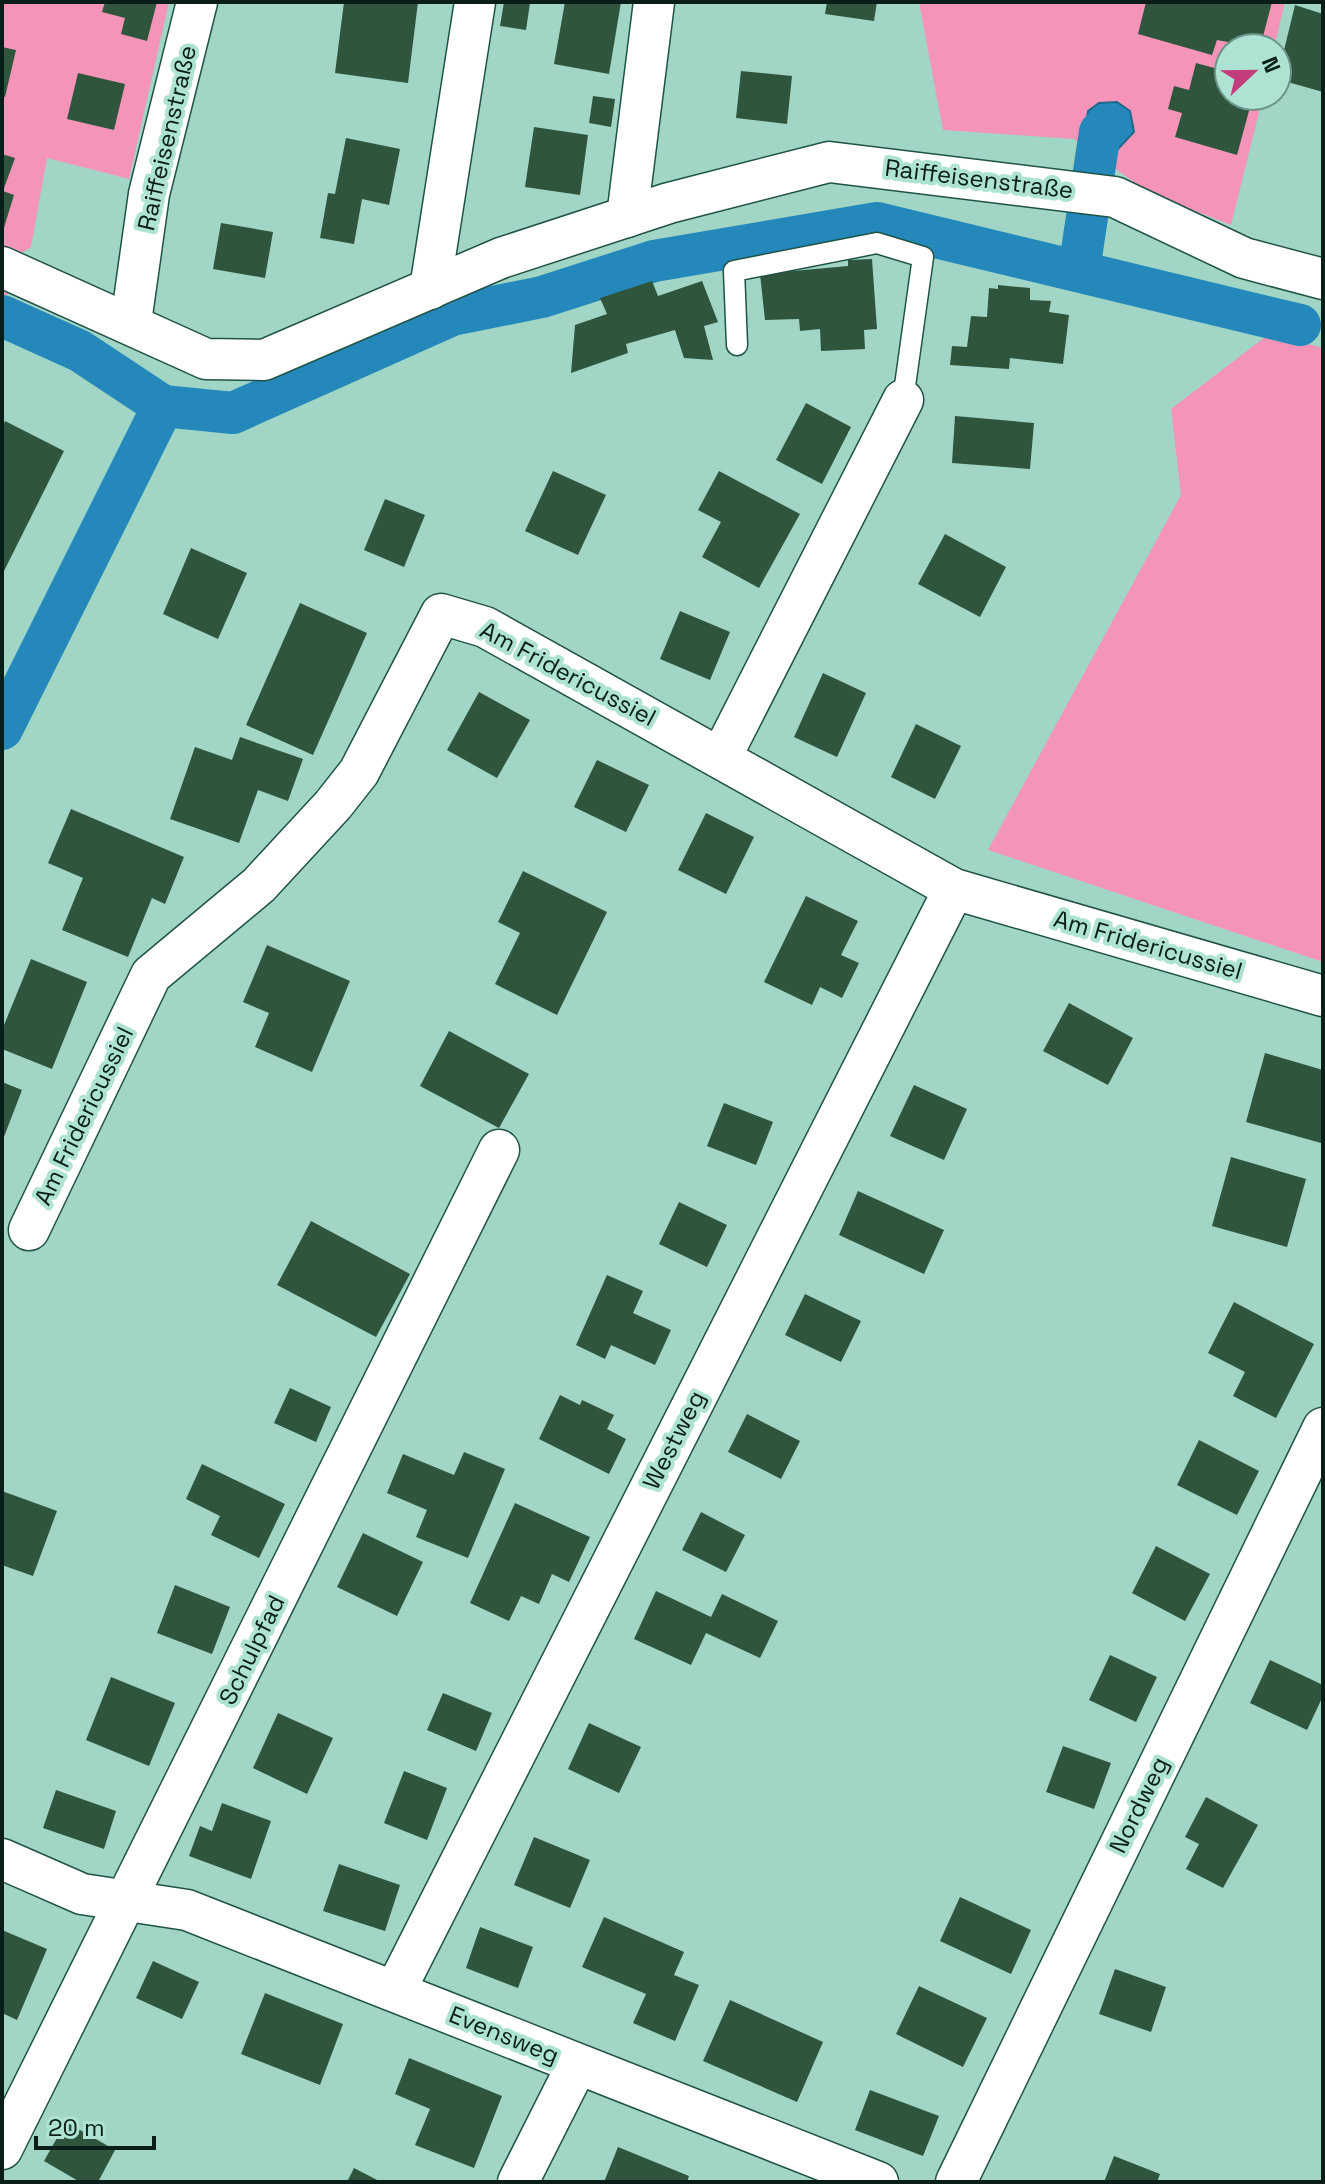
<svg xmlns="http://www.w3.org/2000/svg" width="1325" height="2184" viewBox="0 0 1325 2184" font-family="'Space Grotesk',sans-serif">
<rect width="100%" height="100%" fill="#a1d6c7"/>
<g fill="#f494b9">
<polygon points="2,2 169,2 129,179 47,158 31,247 22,253 7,296 2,294"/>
<polygon points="919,2 1285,2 1274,48 1229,48 1229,96 1263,96 1231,225 1149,193 1074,139 943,130"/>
<polygon points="1269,334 1323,348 1323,962 988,850 1181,495 1171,409"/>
</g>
<polygon fill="#2489ba" stroke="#1c698a" stroke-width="2" points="1117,102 1130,111 1134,132 1116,151 1093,156 1084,141 1088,111 1099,103"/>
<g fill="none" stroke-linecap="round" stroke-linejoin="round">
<g stroke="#2489ba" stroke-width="42">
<polyline points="1079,270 1100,132"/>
<polyline points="2,316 80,351 163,406 2,729"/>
<polyline points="163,406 233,413 452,315 542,297 654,261 877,223 1300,325"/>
</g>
</g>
<g fill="#30553d">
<polygon points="105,2 157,2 147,41 121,34 125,18 102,12"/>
<polygon points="344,2 418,2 408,83 335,73"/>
<polygon points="504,2 530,3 526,30 500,26"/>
<polygon points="565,2 621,2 609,74 554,64"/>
<polygon points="827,2 877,2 874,21 825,14"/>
<polygon points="1146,2 1272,2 1260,48 1217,40 1212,55 1138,34"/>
<polygon points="1295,5 1323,14 1323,92 1277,79"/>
<polygon points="2,47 16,50 5,97 2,96"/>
<polygon points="1196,63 1229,72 1229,96 1253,96 1237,155 1175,137 1182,113 1168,109 1174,86 1189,90"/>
<polygon points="741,71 792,76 787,124 736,118"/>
<polygon points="78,73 125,84 114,130 67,119"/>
<polygon points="593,96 615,99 611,127 589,123"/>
<polygon points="534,127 588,135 580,195 525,187"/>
<polygon points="346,138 400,149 389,205 362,199 354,244 320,238 328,193 335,194"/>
<polygon points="2,154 15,158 3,191 14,195 3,231"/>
<polygon points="221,223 273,232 265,278 213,269"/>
<polygon points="872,259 877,329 864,330 865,349 821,351 820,329 800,331 799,319 765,320 760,274 848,266 848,260"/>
<polygon points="652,281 658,296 702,281 718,322 704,326 713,360 684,358 675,330 626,344 628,353 571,373 575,325 607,314 600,298"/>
<polygon points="998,285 1030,288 1030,300 1051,301 1049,312 1069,315 1063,364 1010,358 1009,369 950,365 952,346 967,347 971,316 987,317 989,288 998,289"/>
<polygon points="806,403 851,427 822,484 776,460"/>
<polygon points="955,416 1034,423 1030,469 952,463"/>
<polygon points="5,421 64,451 2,575 2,428"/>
<polygon points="553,471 606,495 578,555 525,531"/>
<polygon points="719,471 800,514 759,588 702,557 721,522 698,510"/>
<polygon points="385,499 425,515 404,567 364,550"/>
<polygon points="945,534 1006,567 980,617 918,584"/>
<polygon points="191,548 247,573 218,639 163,614"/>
<polygon points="300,603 367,633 313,755 246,725"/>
<polygon points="680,611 730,632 710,680 660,659"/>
<polygon points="823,673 866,693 837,757 794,737"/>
<polygon points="479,692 530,720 497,778 447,750"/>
<polygon points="916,724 961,746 935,799 891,777"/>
<polygon points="240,737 303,759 288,801 258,790 239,843 170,819 195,747 232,760"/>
<polygon points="597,760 649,785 626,832 574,807"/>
<polygon points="71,809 184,857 165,904 152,898 128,957 62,930 83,878 48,863"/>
<polygon points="706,813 754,837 726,894 678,870"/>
<polygon points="523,871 607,912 557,1015 495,984 520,933 498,922"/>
<polygon points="806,896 858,921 841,955 859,963 842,998 820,987 812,1005 764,982"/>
<polygon points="267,945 350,981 312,1072 255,1047 269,1013 243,1002"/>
<polygon points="31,959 87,982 52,1069 2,1049 2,1030"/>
<polygon points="1069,1003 1133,1038 1108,1085 1043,1051"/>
<polygon points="449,1031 529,1074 499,1128 420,1086"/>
<polygon points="1265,1053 1323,1070 1321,1143 1246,1122"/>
<polygon points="2,1082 22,1090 2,1142"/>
<polygon points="914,1085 967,1109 944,1160 890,1136"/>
<polygon points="724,1103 773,1122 756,1165 707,1146"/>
<polygon points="1231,1157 1306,1179 1287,1247 1212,1226"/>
<polygon points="858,1191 944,1230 924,1274 839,1235"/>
<polygon points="679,1202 727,1225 707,1267 659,1244"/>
<polygon points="311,1221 410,1274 376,1337 277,1285"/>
<polygon points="607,1275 643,1291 633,1313 671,1330 655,1365 611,1345 605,1359 576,1345"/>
<polygon points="805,1294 861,1321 841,1362 785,1335"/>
<polygon points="1234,1302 1314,1344 1276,1418 1233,1396 1245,1372 1208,1353"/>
<polygon points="290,1388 331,1407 316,1442 274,1423"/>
<polygon points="560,1395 580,1405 582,1400 614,1415 607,1429 626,1439 609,1474 539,1439"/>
<polygon points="747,1414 800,1441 781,1479 728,1452"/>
<polygon points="1199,1440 1259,1471 1237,1515 1177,1485"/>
<polygon points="464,1452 505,1469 468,1558 416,1537 427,1510 387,1493 403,1454 454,1475"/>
<polygon points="202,1464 285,1504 259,1558 211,1535 220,1516 186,1499"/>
<polygon points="2,1491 57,1511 33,1576 2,1565"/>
<polygon points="515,1503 590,1537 569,1582 552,1574 539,1604 521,1596 509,1621 470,1603"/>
<polygon points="701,1512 745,1535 726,1572 682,1550"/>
<polygon points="363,1533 423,1562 397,1616 337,1587"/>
<polygon points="1156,1546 1210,1574 1185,1621 1132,1593"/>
<polygon points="175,1585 230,1607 212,1654 157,1633"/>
<polygon points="656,1591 711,1617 722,1594 778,1621 760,1658 706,1633 691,1665 634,1639"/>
<polygon points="1110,1655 1157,1677 1136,1722 1089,1700"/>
<polygon points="1270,1660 1323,1685 1323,1696 1307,1730 1250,1703"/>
<polygon points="111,1677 175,1703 149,1766 86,1740"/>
<polygon points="443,1693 492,1713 476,1751 427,1730"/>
<polygon points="278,1713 333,1738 307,1794 253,1768"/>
<polygon points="589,1723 641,1747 619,1793 568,1769"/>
<polygon points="1063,1746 1111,1763 1094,1809 1046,1792"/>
<polygon points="404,1771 447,1788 427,1840 384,1823"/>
<polygon points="56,1790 116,1811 104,1849 43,1828"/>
<polygon points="1206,1797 1258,1825 1223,1888 1186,1869 1199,1844 1185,1837"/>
<polygon points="222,1803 271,1821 251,1879 189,1856 200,1826 212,1831"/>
<polygon points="534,1837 590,1860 570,1908 514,1885"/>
<polygon points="339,1864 400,1885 385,1931 323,1911"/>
<polygon points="960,1897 1031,1930 1011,1974 940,1941"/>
<polygon points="604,1917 684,1952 674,1975 699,1985 675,2041 633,2023 646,1994 582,1967"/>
<polygon points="480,1927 533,1947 518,1988 466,1968"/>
<polygon points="2,1930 47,1949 17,2020 2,2013"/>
<polygon points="153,1961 199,1982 182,2019 136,1998"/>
<polygon points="1115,1969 1166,1987 1151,2032 1099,2014"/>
<polygon points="919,1986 987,2018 963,2067 896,2034"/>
<polygon points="265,1993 343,2024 320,2085 241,2054"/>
<polygon points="730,2000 823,2042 797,2102 703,2061"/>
<polygon points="409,2058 502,2096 474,2168 415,2145 430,2109 395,2094"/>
<polygon points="870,2090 939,2116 923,2156 855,2130"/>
<polygon points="66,2122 115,2150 98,2182 80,2182 44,2161"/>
<polygon points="618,2147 689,2176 687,2182 604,2182"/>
<polygon points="1114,2156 1160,2174 1157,2182 1104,2182"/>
<polygon points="354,2168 381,2182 347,2182"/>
</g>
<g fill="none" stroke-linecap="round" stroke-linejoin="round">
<g stroke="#205347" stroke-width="23">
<polyline id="lane" points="737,345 734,271 877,243 923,257 903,400"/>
</g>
<g stroke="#205347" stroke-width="43">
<g id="street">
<polyline points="627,217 654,2"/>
<polyline points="2,267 206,359 264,360 501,258 669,203 829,162 1115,197 1244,258 1323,279"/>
<polyline points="430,289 475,2"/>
<polyline points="131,322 149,194 197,2"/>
<polyline points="721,757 903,400"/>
<polyline points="29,1230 151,975 259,885 333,805 359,772 441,614 485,627 954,889 1323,996"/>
<polyline points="2,1859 82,1894 187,1910 878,2182"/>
<polyline points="395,1991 954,889"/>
<polyline points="2,2149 499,1150"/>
<polyline points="518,2182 577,2065"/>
<polyline points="956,2182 1323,1428"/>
</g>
</g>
<use href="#lane" stroke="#fff" stroke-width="20"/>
<use href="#street" stroke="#fff" stroke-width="40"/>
</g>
<g text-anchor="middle" stroke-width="8" stroke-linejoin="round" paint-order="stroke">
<g font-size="24" fill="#091e19" stroke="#aee3d4">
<text transform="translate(167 138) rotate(-77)" y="8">Raiffeisenstraße</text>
<text transform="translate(979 179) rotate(7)" y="8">Raiffeisenstraße</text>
<text transform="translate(568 674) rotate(28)" y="8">Am Fridericussiel</text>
<text transform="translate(1148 945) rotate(16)" y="8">Am Fridericussiel</text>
<text transform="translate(84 1116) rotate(-64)" y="8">Am Fridericussiel</text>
<text transform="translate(674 1440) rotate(-63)" y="8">Westweg</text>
<text transform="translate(252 1650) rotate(-64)" y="8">Schulpfad</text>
<text transform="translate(1139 1805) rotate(-64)" y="8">Nordweg</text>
<text transform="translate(504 2035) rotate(22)" y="8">Evensweg</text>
</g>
</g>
<rect width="1325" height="2184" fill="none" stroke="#091e19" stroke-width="8"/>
<g transform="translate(1253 72) rotate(68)"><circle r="38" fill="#aee3d4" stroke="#6c9489" stroke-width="2"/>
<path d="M0-6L14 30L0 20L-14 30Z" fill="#c33c7c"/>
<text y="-12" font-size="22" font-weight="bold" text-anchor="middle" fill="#091e19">N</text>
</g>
<path d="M36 2136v12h118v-12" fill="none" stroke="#091e19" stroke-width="4"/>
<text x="48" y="2136" font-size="24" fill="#091e19" stroke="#aee3d4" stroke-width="6" paint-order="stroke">20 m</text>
</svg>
